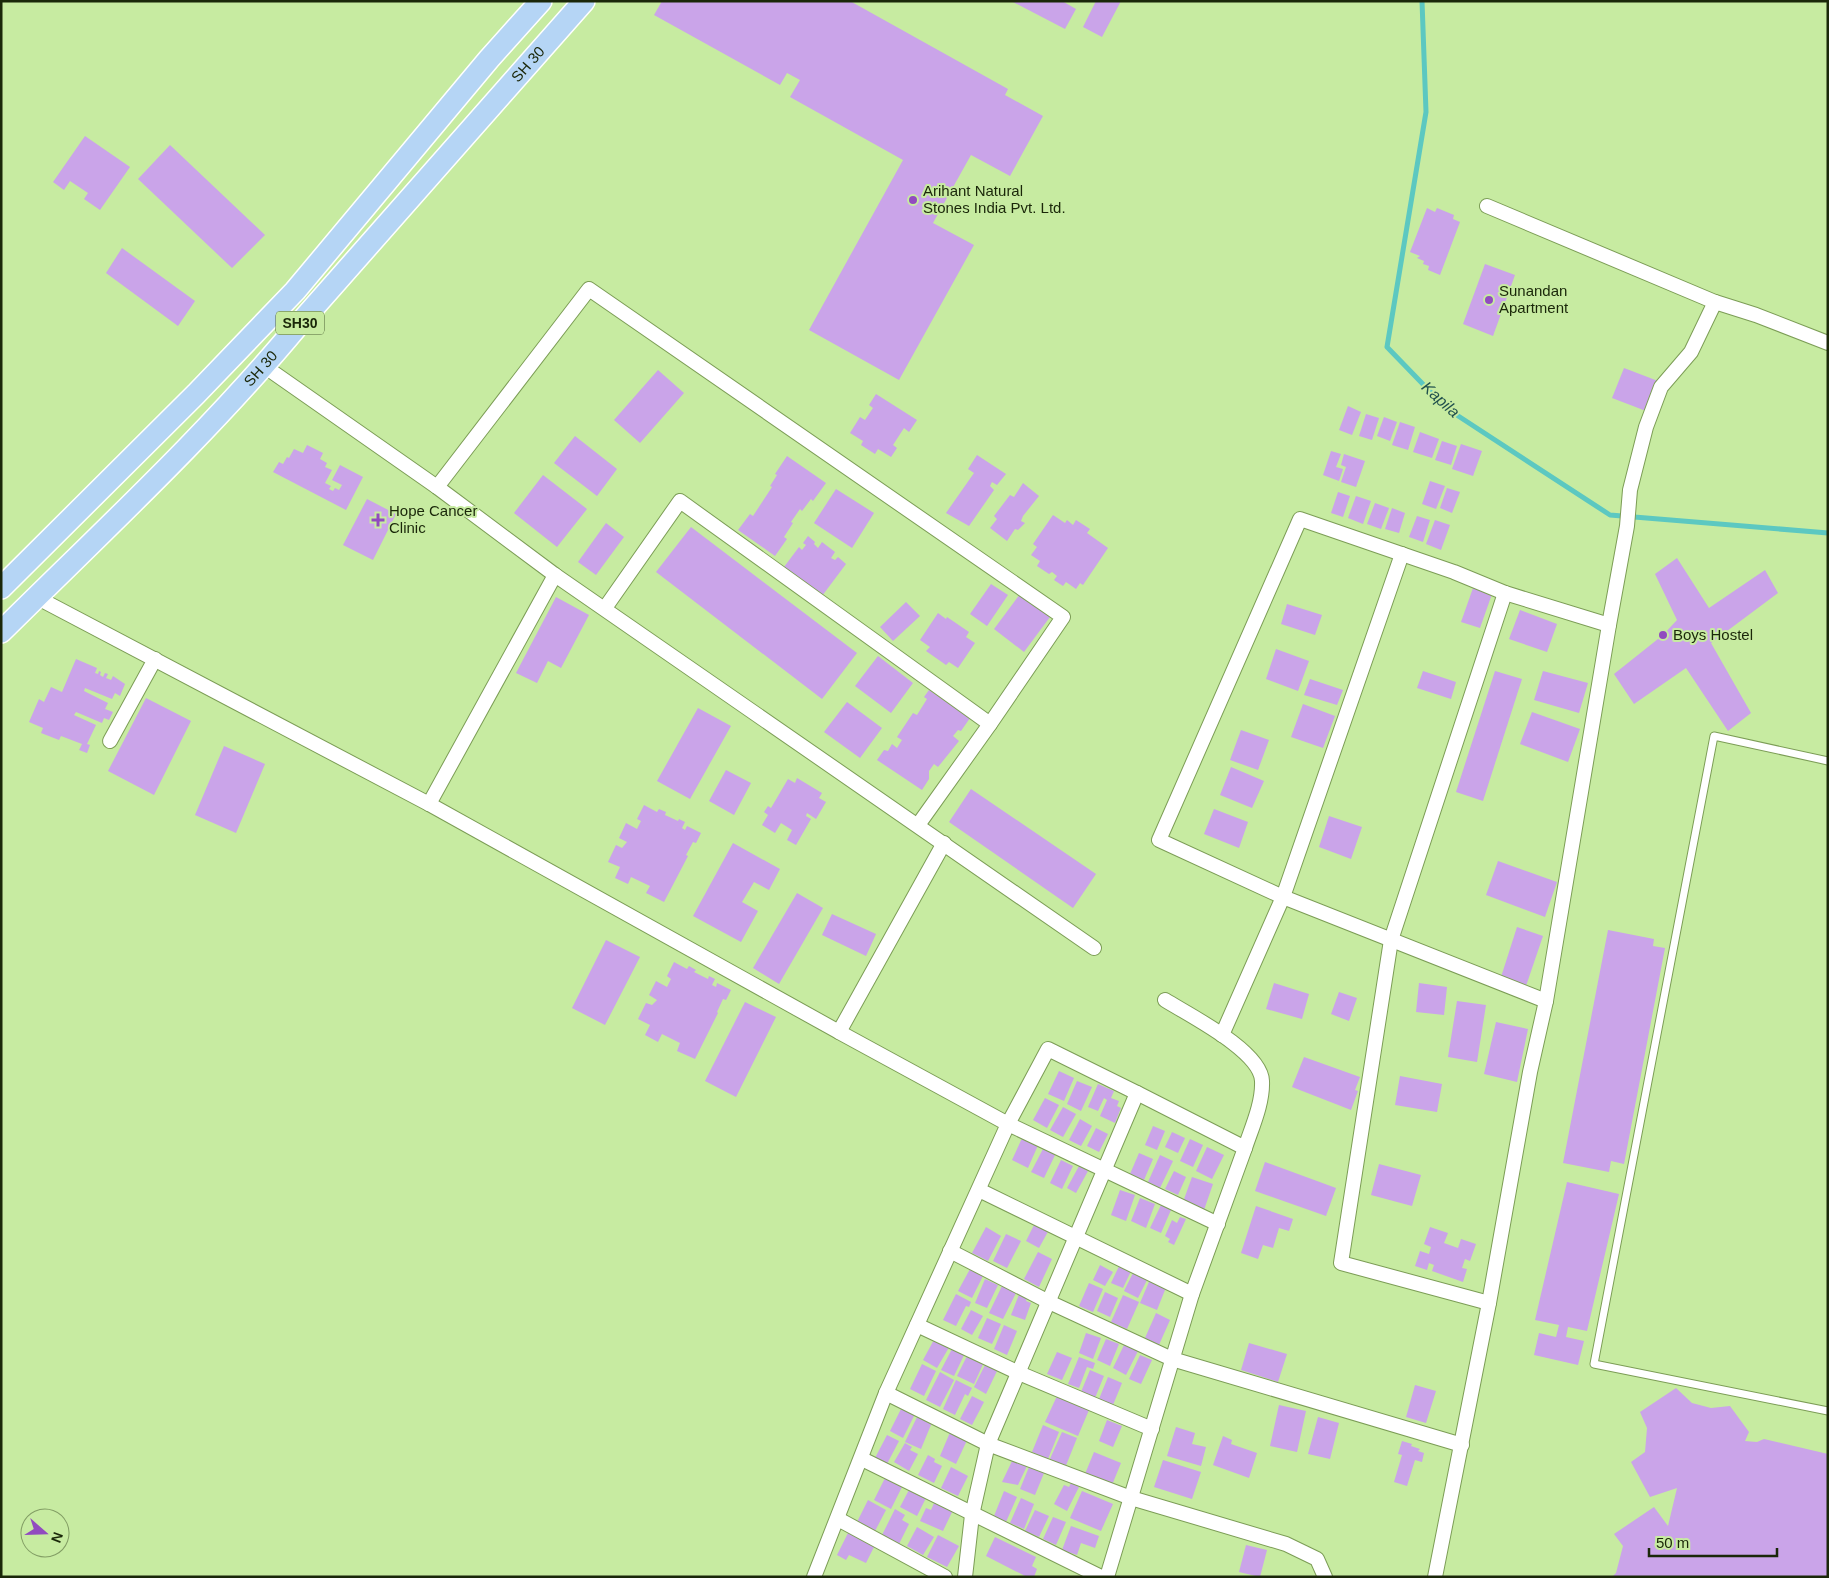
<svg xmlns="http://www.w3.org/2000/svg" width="1829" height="1578" viewBox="0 0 1829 1578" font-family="Helvetica,sans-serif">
<rect width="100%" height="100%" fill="#c7eba1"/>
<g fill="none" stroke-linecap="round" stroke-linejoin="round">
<polyline stroke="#5cc8c1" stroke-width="5" points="1422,1 1426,112 1387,347 1446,408 1610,515 1828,533"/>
</g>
<g fill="#caa4e9">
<polygon points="662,1 850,1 1008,89 1005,95 1043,116 1010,176 971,155 933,223 974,245 899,380 809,330 903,160 790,97 800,80 787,73 780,85 654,15"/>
<polygon points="1011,1 1062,1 1076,9 1065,29"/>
<polygon points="1096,1 1121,1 1102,37 1083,27"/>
<polygon points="85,136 130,167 100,210 84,199 88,193 70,181 64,190 53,182"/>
<polygon points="170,145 265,235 232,268 138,179"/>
<polygon points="1427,208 1435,212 1437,208 1454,215 1453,219 1460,222 1440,275 1428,270 1429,266 1423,264 1424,261 1417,258 1420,256 1410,252"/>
<polygon points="122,248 195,301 178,326 106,273"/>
<polygon points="1485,264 1515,275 1493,336 1463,324"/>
<polygon points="1624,368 1658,381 1646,411 1612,398"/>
<polygon points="658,370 684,393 640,443 614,420"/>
<polygon points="876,394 917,420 909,432 904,428 893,445 897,448 891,457 878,449 875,454 861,445 863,441 850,433 860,417 865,420 873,408 869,405"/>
<polygon points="1348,406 1361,412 1352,435 1339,430"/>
<polygon points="1366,414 1379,418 1372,440 1359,436"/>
<polygon points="1384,417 1397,422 1390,441 1377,436"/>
<polygon points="1400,422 1415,427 1408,450 1392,445"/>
<polygon points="1420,432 1439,439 1432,458 1413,452"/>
<polygon points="575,436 617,469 597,496 554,463"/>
<polygon points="1442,441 1457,446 1451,465 1435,460"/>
<polygon points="1461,444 1482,451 1473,476 1452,469"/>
<polygon points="307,445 323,453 320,459 327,463 325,467 332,470 325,483 331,486 329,489 333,491 335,488 339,490 342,485 332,480 340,465 363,477 346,510 273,472 279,462 283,464 287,457 289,458 294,449 303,453"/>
<polygon points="1331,451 1341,454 1336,467 1343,469 1339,481 1323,475"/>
<polygon points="1344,454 1365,461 1356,487 1341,482 1346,467 1341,465"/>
<polygon points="977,455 1006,474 997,485 992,482 990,486 994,490 969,526 946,513 974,473 968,469"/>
<polygon points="787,456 826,483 813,501 811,499 802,511 800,509 791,522 793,523 784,537 787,539 775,556 738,530 750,514 753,516 772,487 770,486 777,475 775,474"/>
<polygon points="543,475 587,509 557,547 514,513"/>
<polygon points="1430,481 1445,486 1436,509 1422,504"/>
<polygon points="1023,483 1039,496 1023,516 1021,521 1025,523 1018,530 1015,529 1007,541 990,528 997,519 994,516 1010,495 1014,497"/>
<polygon points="1447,488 1460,492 1452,513 1440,508"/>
<polygon points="836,489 874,513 852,548 814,523"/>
<polygon points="1338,492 1350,496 1343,517 1331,513"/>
<polygon points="1356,496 1371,501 1363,524 1348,518"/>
<polygon points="367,499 396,514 373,560 343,545"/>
<polygon points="1375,503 1389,508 1381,529 1367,524"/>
<polygon points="1392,508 1405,513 1399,533 1385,529"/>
<polygon points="1053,515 1065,523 1067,520 1073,525 1076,520 1090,529 1087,533 1108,548 1083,585 1080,583 1076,589 1066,582 1063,586 1054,580 1057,576 1052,572 1049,574 1037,566 1040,561 1031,555 1037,547 1033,544"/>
<polygon points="1417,516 1430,520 1423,542 1409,537"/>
<polygon points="1435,520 1450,525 1441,550 1426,544"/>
<polygon points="606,523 624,537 596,575 578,562"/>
<polygon points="691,527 857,653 822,699 656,572"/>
<polygon points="808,536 815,542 814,544 818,548 822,542 835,552 831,558 835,560 838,557 846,564 822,596 784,567 799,547 802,550 806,545 803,543"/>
<polygon points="1677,558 1709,608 1765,570 1778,593 1711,643 1751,713 1728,731 1686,668 1634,704 1614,674 1663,635 1677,620 1655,574"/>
<polygon points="991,584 1008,595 987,626 970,614"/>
<polygon points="1473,588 1492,594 1480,628 1461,622"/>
<polygon points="1020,594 1050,617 1024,652 994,629"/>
<polygon points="556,597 589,615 561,668 548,661 537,683 516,673"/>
<polygon points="906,602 920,616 893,641 880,627"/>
<polygon points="1287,604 1322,615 1315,635 1281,624"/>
<polygon points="1520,610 1557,624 1547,652 1509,639"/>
<polygon points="938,613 946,619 947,617 969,632 966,637 975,643 958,668 949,662 946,665 926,651 930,647 920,640"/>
<polygon points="1276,649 1309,661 1298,691 1266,679"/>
<polygon points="878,656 913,683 891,713 855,686"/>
<polygon points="76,659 97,668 95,673 98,674 99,671 101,672 100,675 103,677 105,673 108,674 106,678 111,680 113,676 125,684 120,696 115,693 112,699 85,688 84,691 108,703 105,709 113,712 109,720 104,718 102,723 76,712 74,715 96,725 87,744 90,745 87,753 79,750 82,744 61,736 59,740 41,733 43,728 29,722 39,699 44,702 51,687 62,692"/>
<polygon points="1423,671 1456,682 1451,699 1417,688"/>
<polygon points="1495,671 1522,679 1483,801 1456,792"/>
<polygon points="1543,671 1588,683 1579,713 1534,700"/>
<polygon points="1310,679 1343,690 1337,705 1304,695"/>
<polygon points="929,690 970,718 961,731 958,730 953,736 959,741 938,767 934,764 929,771 929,779 922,790 877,760 884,750 888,751 892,744 897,748 902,740 897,737 913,713 917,715 927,699 924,697"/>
<polygon points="146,698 191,721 154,795 108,771"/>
<polygon points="847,702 882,728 860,758 824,732"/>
<polygon points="1303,704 1335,716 1323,748 1291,737"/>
<polygon points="698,708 731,726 690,799 657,781"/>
<polygon points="1532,712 1580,729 1568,762 1520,744"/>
<polygon points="1241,730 1269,740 1258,770 1230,760"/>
<polygon points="224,746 265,764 236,833 195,815"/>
<polygon points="1231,767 1264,781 1252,808 1220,795"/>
<polygon points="726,770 751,783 734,815 709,801"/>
<polygon points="797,778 822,793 819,798 826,802 816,819 807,813 806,816 811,819 796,845 787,840 792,830 781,823 775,833 762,825 768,815 764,812 768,806 771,808 788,779 795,783"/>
<polygon points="971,789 1096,874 1073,908 949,822"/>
<polygon points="644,805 657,812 659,809 666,812 665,815 678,821 679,819 685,822 682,828 685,830 687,826 701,833 696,843 693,842 686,855 688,856 664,902 646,893 650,886 631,877 628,884 615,878 620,867 608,862 616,845 622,848 627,842 619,838 626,823 637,829 641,821 637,819"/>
<polygon points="1214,809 1248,822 1239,848 1204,834"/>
<polygon points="1329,816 1362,827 1351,859 1319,847"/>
<polygon points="733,843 780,869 769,890 754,882 742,902 758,911 741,942 693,916"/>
<polygon points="1498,861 1557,882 1545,917 1486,895"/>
<polygon points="797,893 823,908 779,984 753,968"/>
<polygon points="832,914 876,934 866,956 822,935"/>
<polygon points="1517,927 1543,936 1526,986 1501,977"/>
<polygon points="1608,930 1654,939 1653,946 1665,948 1624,1164 1611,1161 1609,1172 1563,1163"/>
<polygon points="606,940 640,957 605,1025 572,1008"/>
<polygon points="674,962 687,969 689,966 696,970 694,972 708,979 709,976 715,979 712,985 716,987 717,983 731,990 726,1000 723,999 717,1012 718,1013 695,1059 677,1051 680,1043 662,1034 658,1042 645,1035 650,1025 638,1019 646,1003 652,1005 657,1000 649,995 656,981 667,987 671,979 667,976"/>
<polygon points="1274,983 1309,994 1302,1019 1266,1009"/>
<polygon points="1419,983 1447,987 1444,1015 1416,1012"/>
<polygon points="1339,992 1357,998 1349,1021 1331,1014"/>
<polygon points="1457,1001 1486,1005 1477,1062 1448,1057"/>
<polygon points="745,1002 776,1017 736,1097 705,1081"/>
<polygon points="1496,1022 1528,1029 1517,1082 1484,1074"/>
<polygon points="1304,1057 1360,1077 1355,1090 1358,1091 1351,1110 1292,1087"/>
<polygon points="1059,1071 1074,1078 1064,1101 1048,1094"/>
<polygon points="1400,1076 1442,1084 1437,1112 1395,1105"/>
<polygon points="1077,1081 1092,1087 1081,1111 1067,1104"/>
<polygon points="1098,1084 1114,1091 1111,1098 1119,1101 1117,1106 1121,1108 1115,1123 1100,1116 1107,1100 1104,1098 1098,1111 1088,1107"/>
<polygon points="1045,1098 1059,1105 1047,1128 1033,1120"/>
<polygon points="1063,1107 1076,1114 1063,1137 1050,1130"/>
<polygon points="1080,1119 1092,1126 1081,1146 1069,1140"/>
<polygon points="1153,1126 1165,1131 1157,1150 1145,1145"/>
<polygon points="1096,1128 1108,1134 1099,1152 1087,1146"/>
<polygon points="1172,1132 1185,1138 1178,1153 1165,1147"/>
<polygon points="1023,1136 1039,1143 1028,1168 1012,1160"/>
<polygon points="1190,1139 1203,1145 1193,1167 1180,1161"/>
<polygon points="1044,1147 1056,1153 1044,1178 1031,1172"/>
<polygon points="1207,1147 1224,1155 1212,1179 1196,1171"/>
<polygon points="1139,1153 1153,1159 1144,1180 1130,1174"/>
<polygon points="1160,1155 1173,1161 1160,1188 1148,1182"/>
<polygon points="1061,1160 1073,1166 1062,1189 1050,1183"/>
<polygon points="1265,1162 1336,1188 1326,1216 1255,1191"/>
<polygon points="1379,1164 1421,1175 1412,1206 1371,1195"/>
<polygon points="1079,1166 1088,1171 1076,1193 1067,1188"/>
<polygon points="1174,1171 1186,1177 1178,1195 1165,1189"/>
<polygon points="1192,1177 1213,1184 1204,1210 1183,1202"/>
<polygon points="1567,1182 1619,1194 1587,1331 1568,1327 1566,1337 1584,1341 1578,1365 1534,1355 1539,1333 1556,1337 1559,1325 1535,1320"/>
<polygon points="1120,1190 1135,1195 1126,1221 1111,1215"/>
<polygon points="1140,1198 1155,1204 1146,1228 1131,1221"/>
<polygon points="1161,1205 1171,1210 1161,1233 1150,1228"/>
<polygon points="1256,1206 1293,1219 1289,1231 1279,1228 1273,1248 1263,1245 1258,1259 1241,1253"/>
<polygon points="1180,1217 1186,1219 1174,1245 1168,1242 1170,1239 1165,1236 1172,1220 1177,1223"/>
<polygon points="1036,1221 1050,1228 1039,1248 1026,1241"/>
<polygon points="986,1227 1001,1236 988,1261 972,1253"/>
<polygon points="1430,1227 1448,1233 1444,1243 1458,1248 1461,1239 1476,1244 1470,1261 1465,1259 1462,1268 1467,1269 1463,1282 1432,1271 1434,1265 1429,1263 1427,1270 1415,1266 1420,1251 1429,1254 1431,1247 1424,1244"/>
<polygon points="1006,1234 1021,1241 1007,1268 993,1261"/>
<polygon points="1038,1252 1052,1259 1039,1287 1024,1279"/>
<polygon points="1121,1262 1133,1267 1123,1288 1111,1283"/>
<polygon points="1100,1265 1113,1272 1105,1286 1093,1280"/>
<polygon points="970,1269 983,1276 972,1298 958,1291"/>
<polygon points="1135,1269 1149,1276 1138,1298 1124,1291"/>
<polygon points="1151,1277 1167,1285 1157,1310 1140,1303"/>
<polygon points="985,1279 998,1285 987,1308 975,1303"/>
<polygon points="1089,1283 1103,1289 1093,1312 1079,1306"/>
<polygon points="1002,1286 1016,1293 1003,1319 989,1313"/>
<polygon points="1020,1292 1028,1295 1026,1301 1031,1303 1025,1320 1011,1315"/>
<polygon points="1105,1292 1118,1298 1110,1317 1097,1311"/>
<polygon points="956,1294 971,1302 969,1307 966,1306 956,1326 943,1320"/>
<polygon points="1123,1295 1139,1302 1127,1329 1111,1322"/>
<polygon points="971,1310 983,1316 972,1335 961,1329"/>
<polygon points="1156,1313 1170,1320 1159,1345 1145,1338"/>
<polygon points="987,1318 1001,1324 992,1344 978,1338"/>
<polygon points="1004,1325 1017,1331 1007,1355 994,1349"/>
<polygon points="1086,1333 1101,1338 1093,1359 1079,1353"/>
<polygon points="936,1336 951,1344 937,1368 923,1360"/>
<polygon points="1106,1339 1119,1344 1110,1366 1097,1360"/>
<polygon points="1249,1343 1287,1354 1278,1382 1241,1370"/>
<polygon points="1124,1345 1138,1351 1126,1375 1113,1368"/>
<polygon points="953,1347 965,1353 954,1376 941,1370"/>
<polygon points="1057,1352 1072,1358 1062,1380 1047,1374"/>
<polygon points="968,1354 984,1362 974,1384 957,1376"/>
<polygon points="1140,1355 1152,1360 1141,1384 1129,1379"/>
<polygon points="1079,1357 1095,1363 1093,1369 1087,1367 1079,1388 1068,1384"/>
<polygon points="922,1364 936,1371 924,1396 910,1389"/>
<polygon points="985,1365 997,1371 986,1394 974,1387"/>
<polygon points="1090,1370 1104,1376 1095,1398 1081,1392"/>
<polygon points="940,1372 954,1380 940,1407 926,1400"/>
<polygon points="1108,1377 1122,1383 1113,1405 1099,1399"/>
<polygon points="956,1380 972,1388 968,1396 965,1394 955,1415 943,1409"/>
<polygon points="1415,1385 1436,1391 1426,1423 1406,1417"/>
<polygon points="1676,1388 1692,1403 1711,1408 1730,1406 1749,1432 1745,1441 1757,1442 1764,1439 1828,1454 1828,1577 1612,1577 1616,1573 1623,1546 1614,1534 1654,1507 1668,1526 1677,1488 1650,1497 1631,1462 1645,1452 1647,1428 1640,1412"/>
<polygon points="972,1396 984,1402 972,1425 960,1419"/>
<polygon points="1057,1396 1089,1410 1078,1436 1045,1422"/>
<polygon points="903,1405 916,1412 903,1438 890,1431"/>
<polygon points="1279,1405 1306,1411 1297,1452 1270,1446"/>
<polygon points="919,1413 933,1420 921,1449 905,1442"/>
<polygon points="1318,1417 1339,1423 1330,1459 1308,1454"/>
<polygon points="1107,1420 1122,1426 1113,1447 1099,1441"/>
<polygon points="1043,1425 1059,1432 1048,1459 1032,1452"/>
<polygon points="1176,1427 1195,1433 1192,1444 1206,1447 1201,1466 1167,1456"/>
<polygon points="951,1430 968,1438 956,1464 940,1456"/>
<polygon points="1062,1432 1077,1438 1065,1468 1049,1461"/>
<polygon points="887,1435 899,1441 887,1464 875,1458"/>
<polygon points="1223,1436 1232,1440 1231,1444 1257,1453 1249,1478 1213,1465"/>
<polygon points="1402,1441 1412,1444 1411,1446 1420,1449 1418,1451 1424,1453 1422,1462 1415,1460 1407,1486 1394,1482 1402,1455 1398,1454"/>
<polygon points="905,1443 912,1447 910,1450 918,1454 909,1471 894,1462"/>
<polygon points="1094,1452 1121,1463 1112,1485 1085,1474"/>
<polygon points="928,1455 935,1459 934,1462 942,1466 934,1483 918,1475"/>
<polygon points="1013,1459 1027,1466 1018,1485 1002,1482"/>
<polygon points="1163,1460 1201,1472 1192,1499 1154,1487"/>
<polygon points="951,1467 968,1476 958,1496 941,1488"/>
<polygon points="1029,1467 1044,1473 1035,1495 1020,1489"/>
<polygon points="885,1478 902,1487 891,1509 874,1500"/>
<polygon points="1071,1483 1079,1487 1067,1511 1054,1504 1064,1485 1069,1487"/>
<polygon points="910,1488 927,1496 917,1516 900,1507"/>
<polygon points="1004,1491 1017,1497 1006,1522 994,1516"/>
<polygon points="1082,1491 1113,1504 1101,1531 1070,1518"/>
<polygon points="1021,1498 1034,1504 1024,1529 1010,1523"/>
<polygon points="868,1500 886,1510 874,1533 856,1524"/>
<polygon points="935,1501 953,1510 943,1531 920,1521 926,1508 931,1510"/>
<polygon points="895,1509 905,1515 902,1520 909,1524 898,1546 881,1537"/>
<polygon points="1035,1510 1049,1516 1039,1537 1025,1531"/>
<polygon points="1053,1517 1066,1522 1056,1545 1043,1539"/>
<polygon points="1071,1526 1099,1536 1095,1548 1081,1543 1077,1555 1062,1550"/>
<polygon points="917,1527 934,1537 923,1555 907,1546"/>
<polygon points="849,1531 875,1545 866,1563 849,1555 846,1560 837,1555"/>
<polygon points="938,1535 959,1546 947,1567 927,1557"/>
<polygon points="995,1537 1036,1557 1032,1566 1037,1569 1034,1577 1027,1577 986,1556"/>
<polygon points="1246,1545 1267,1550 1260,1577 1239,1572"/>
</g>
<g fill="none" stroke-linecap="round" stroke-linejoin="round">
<g stroke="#7c9d56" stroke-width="9">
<polyline id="lane" points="1828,761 1714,736 1594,1364 1828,1411"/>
</g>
<g stroke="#7c9d56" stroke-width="16">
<g id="street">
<polyline points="1487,206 1715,302"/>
<polyline points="264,366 437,487 555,575 1094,948"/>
<polyline points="437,487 589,289 1063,617 990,724 918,825"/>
<polyline points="1402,554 1283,897 1546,1001"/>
<polyline points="36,597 429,804 839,1032 944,843"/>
<polyline points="605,608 680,501 990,724"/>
<polyline points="1609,625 1627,526 1630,490 1646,427 1661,387 1691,352 1715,302 1756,315 1828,343"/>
<polyline points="110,741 155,659"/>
<polyline points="429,804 555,575"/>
<path d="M1165,1000C1189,1015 1261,1051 1262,1081C1263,1103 1252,1127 1245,1148"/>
<polyline points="839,1032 1008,1124 1218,1224"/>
<polyline points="1222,1035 1283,897 1159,840 1300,519 1454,572 1505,593 1609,625 1546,1001 1530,1072 1489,1303 1435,1577"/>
<polyline points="979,1190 1192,1294"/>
<polyline points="950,1251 1049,1302 1172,1359 1462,1445"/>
<polyline points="1489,1303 1341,1263 1391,940 1505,593"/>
<polyline points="917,1325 1019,1373 1152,1429"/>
<polyline points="886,1393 988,1444 1131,1498 1286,1544 1317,1559 1325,1577"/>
<polyline points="862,1459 1101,1577"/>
<polyline points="838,1519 945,1577"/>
<polyline points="814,1577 886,1393 1008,1124 1048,1049 1137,1093 988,1444 972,1515 965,1577"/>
<polyline points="1107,1577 1192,1294 1245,1148 1137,1093"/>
</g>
</g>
<g stroke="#fff" stroke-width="24">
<g id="primary">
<polyline points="1,588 196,394 295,291 489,59 541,1"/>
<path id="s1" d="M1,632C103,531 209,433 300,323L584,1"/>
</g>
</g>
<use href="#lane" stroke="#fff" stroke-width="7"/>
<use href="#street" stroke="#fff" stroke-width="14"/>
<use href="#primary" stroke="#b5d5f5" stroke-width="21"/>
</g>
<g fill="#914bbf" stroke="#c7eba1" stroke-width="2">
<circle cx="913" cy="200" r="5"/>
<circle cx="1489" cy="300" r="5"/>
<path d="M375.5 512.5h5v5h5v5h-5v5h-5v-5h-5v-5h5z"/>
<circle cx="1663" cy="635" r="5"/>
</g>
<g text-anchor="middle" stroke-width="4" stroke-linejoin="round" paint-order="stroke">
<rect fill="#c7eba1" stroke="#4e6237" stroke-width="1" x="276" y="311.5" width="48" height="23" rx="4"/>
<g font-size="14" font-weight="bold" fill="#1a2709">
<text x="300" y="328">SH30</text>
</g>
<g font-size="15" fill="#1a2709" stroke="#c7eba1">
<text dy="5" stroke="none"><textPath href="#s1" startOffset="775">SH 30</textPath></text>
<text dy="5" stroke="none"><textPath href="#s1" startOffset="370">SH 30</textPath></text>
</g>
<g font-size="15" fill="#1a2709" stroke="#c7eba1" text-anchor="start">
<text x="923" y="196">Arihant Natural<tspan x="923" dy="17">Stones India Pvt. Ltd.</tspan></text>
<text x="1499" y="296">Sunandan<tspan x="1499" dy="17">Apartment</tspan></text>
<text x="389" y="516">Hope Cancer<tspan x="389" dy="17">Clinic</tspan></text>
<text x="1673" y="640">Boys Hostel</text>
</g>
<g font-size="16" font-style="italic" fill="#1f4f4c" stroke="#c7eba1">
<text transform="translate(1441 399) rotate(42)" y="6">Kapila</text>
</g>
</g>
<rect width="1829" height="1578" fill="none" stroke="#1a2709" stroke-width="5"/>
<g transform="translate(45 1533) rotate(110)"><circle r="24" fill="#c7eba1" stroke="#829d64"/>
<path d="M0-4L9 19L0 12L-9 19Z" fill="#914bbf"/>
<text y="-8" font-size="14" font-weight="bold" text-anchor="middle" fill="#1a2709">N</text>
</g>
<path d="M1649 1548v8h128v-8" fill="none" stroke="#1a2709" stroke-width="2.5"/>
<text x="1656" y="1548" font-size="15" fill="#1a2709" stroke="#c7eba1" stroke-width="4" paint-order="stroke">50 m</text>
</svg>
